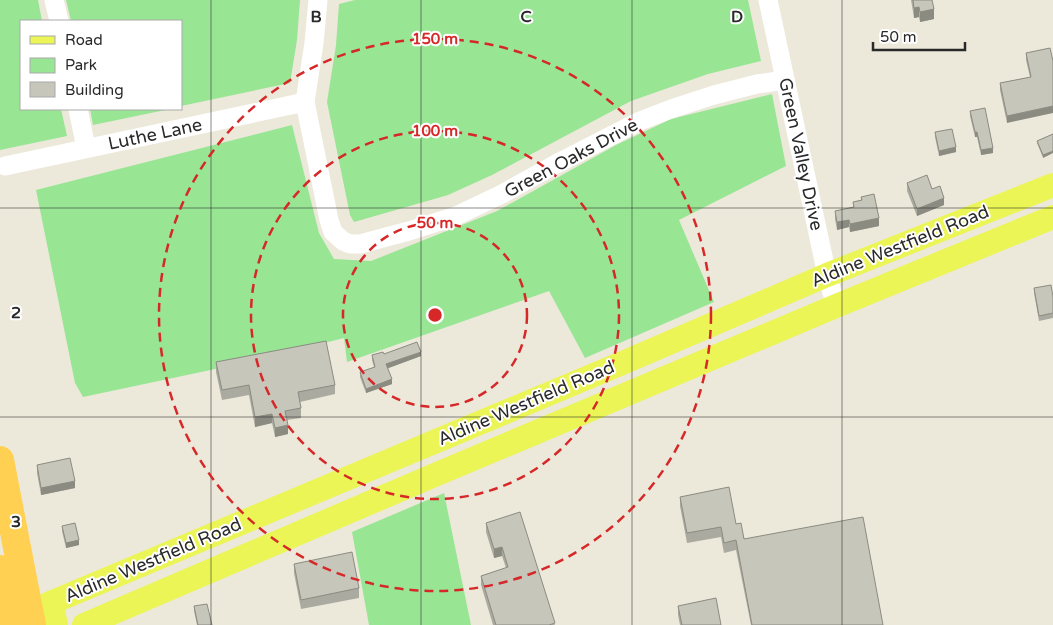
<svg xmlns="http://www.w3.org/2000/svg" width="1053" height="625" viewBox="0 0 1053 625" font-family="'Varela Round',sans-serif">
<rect width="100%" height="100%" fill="#ece9da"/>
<g fill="#98e594">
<polygon points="0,0 38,0 42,21 21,21 21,109 61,109 67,136 0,150"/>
<polygon points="66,0 300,0 297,40 290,83 181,106 181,21 71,21"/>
<polygon points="355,0 748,0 761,61 708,74 631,101 492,175 448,195 354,222 350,215 327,102 336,45 339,4"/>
<polygon points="772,94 786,166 679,220 714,302 585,358 549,291 347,362 344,338 253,361 83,397 75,383 36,190 292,125 319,233 334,259 371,261 497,211 616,145 671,119"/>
<polygon points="90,109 170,109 93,125"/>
<polygon points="444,493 471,625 369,625 352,532"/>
</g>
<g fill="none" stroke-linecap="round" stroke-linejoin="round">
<g stroke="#fff" stroke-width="19">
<polyline points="54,0 59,21"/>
<polyline points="318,0 314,43 305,102 329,220 333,232 343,241 350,244 360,244 409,231 456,216 502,194 556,164 640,121 671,109 714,95 757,84 785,80"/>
<polyline points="768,0 827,275 836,306"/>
<polyline points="78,109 86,148"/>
<polyline points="5,166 305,102"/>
</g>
<g stroke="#ebf556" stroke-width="24">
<polyline points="51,603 56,625"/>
<polyline points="12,619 620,364 827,275 1053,185"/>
<polyline points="84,625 437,474 836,306 1053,217"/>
</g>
<g stroke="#ffd052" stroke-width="28">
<polyline points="0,460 32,625"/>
<polyline points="0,569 11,625"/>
</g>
</g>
<g fill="#abaaa0">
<polygon points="911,0 932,0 934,19 920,22 919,17 914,18"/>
<polygon points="1050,48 1007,123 1000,90 1000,83 1030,77 1026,60 1026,53"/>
<polygon points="970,111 993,153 981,155 977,137 975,137 970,116"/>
<polygon points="935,132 956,152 939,156 935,137"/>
<polygon points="1053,134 1043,158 1037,143 1037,141"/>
<polygon points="907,183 932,189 944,205 917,216 907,191"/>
<polygon points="861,197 879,226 850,232 849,227 837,230 835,219 835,211 853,207 853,202 861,200"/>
<polygon points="1034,288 1053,297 1053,318 1039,321 1034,293"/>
<polygon points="384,354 421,356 388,368 392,384 366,393 360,377 360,372 374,367 372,360 372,355"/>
<polygon points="216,362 335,385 335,394 300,402 301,408 301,418 287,420 288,434 275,437 272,423 255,427 249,395 222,400 216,372"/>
<polygon points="37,465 75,488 41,495 37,473"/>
<polygon points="680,497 736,524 744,539 883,625 751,625 736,550 724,553 721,537 687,543 680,506"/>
<polygon points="486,523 555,625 493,625 481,585 481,576 506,568 502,556 494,558 486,532"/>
<polygon points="62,526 79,545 66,548 62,531"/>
<polygon points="294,564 359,588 359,598 301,609 294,573"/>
<polygon points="194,606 212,625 197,625 194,611"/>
<polygon points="678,606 721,625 680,625 678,615"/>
</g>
<g fill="#8b8b82">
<polygon points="919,7 919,17 914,18 914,8"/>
<polygon points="934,9 934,19 920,22 920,12"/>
<polygon points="1053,106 1053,113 1007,123 1007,116"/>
<rect x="975" y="132" width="2" height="5"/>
<polygon points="956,147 956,152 939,156 939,151"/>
<polygon points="993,148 993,153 981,155 981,150"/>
<polygon points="1053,151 1053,153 1043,158 1043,155"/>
<polygon points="944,198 944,205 917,216 917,209"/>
<polygon points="879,218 879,226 850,232 850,224"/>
<polygon points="849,220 849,227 837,230 837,222"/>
<polygon points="421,352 421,356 386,369 386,364"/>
<polygon points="392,379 392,384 366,393 366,389"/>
<polygon points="272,414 272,423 255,427 255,417"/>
<polygon points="288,425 288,434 275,437 275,428"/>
<polygon points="75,481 75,488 41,495 41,488"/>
<polygon points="79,540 79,545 66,548 66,543"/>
<polygon points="502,547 502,556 494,558 494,549"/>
</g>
<g fill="#c7c6ba" stroke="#8b8b82">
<polygon points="913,0 932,0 934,9 920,12 919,7 914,8"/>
<polygon points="1050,48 1053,61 1053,106 1007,116 1000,83 1031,77 1026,53"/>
<polygon points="985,108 993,148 981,150 977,132 975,132 970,111"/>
<polygon points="952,129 956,147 939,151 935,132"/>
<polygon points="1053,134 1053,151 1043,155 1037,141"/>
<polygon points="927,175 932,189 940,186 944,198 917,209 907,183"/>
<polygon points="874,194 879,218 850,224 849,220 837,222 835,211 854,207 853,202 862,200 861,197"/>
<polygon points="1051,285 1053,297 1053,313 1039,316 1034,288"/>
<polygon points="326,341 335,385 298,392 301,408 285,411 288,425 275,428 272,414 255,417 249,385 222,390 216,362"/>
<polygon points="417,342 421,352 386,364 392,379 366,389 360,372 375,367 372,355 383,352 384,354"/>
<polygon points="70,458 75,481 41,488 37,465"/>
<polygon points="729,487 736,524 741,523 744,539 863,517 883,625 752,625 736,540 724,543 721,527 687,533 680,497"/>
<polygon points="520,512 555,623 549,625 496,625 481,576 508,567 502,547 494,549 486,523"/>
<polygon points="75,523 79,540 66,543 62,526"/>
<polygon points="352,552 359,588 301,600 294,564"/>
<polygon points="716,598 721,625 682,625 678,606"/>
<polygon points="207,604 212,625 198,625 194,606"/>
</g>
<path fill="none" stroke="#292929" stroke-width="1" stroke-opacity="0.55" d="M211,0V625M421,0V625M632,0V625M842,0V625M0,208H1053M0,417H1053"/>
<g fill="none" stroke="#d62828" stroke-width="2.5" stroke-dasharray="9 6">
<circle cx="435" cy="315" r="92"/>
<circle cx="435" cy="315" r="184"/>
<circle cx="435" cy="315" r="276"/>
</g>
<g text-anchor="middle" stroke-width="4" stroke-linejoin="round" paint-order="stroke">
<g font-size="18" fill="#292929" stroke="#fff">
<text transform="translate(155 134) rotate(-12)" y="6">Luthe Lane</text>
<text transform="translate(801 154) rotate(78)" y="6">Green Valley Drive</text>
<text transform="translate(571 158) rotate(-28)" y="6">Green Oaks Drive</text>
<text transform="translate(900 246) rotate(-22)" y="6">Aldine Westfield Road</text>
<text transform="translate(526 403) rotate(-23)" y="6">Aldine Westfield Road</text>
<text transform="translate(153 560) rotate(-23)" y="6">Aldine Westfield Road</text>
</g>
</g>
<g font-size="16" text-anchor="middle" font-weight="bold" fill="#292929" stroke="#fff" stroke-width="4" stroke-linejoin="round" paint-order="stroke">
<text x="316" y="22">B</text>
<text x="526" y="22">C</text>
<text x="737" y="22">D</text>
<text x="16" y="318">2</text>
<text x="16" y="527">3</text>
</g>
<circle cx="435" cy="315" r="8" fill="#d62828" stroke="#fff" stroke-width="2.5"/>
<g font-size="15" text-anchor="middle" font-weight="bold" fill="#d62828" stroke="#fff" stroke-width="4" stroke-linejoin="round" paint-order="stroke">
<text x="435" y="44">150 m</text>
<text x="435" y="136">100 m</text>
<text x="435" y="228">50 m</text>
</g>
<rect x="20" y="20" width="162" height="90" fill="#ffffff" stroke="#a9a9a9"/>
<rect x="30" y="36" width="25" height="8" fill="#ebf556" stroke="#a9a9a9"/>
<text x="65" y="45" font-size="15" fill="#292929">Road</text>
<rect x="30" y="58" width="25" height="15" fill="#98e594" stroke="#a9a9a9"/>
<text x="65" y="70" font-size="15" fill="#292929">Park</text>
<rect x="30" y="82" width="25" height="15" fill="#c7c6ba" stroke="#a9a9a9"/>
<text x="65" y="95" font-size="15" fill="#292929">Building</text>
<path d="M873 42v8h92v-8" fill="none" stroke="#292929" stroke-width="2.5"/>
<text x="880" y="42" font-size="15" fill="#292929" stroke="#ffffff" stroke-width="4" paint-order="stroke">50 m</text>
</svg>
